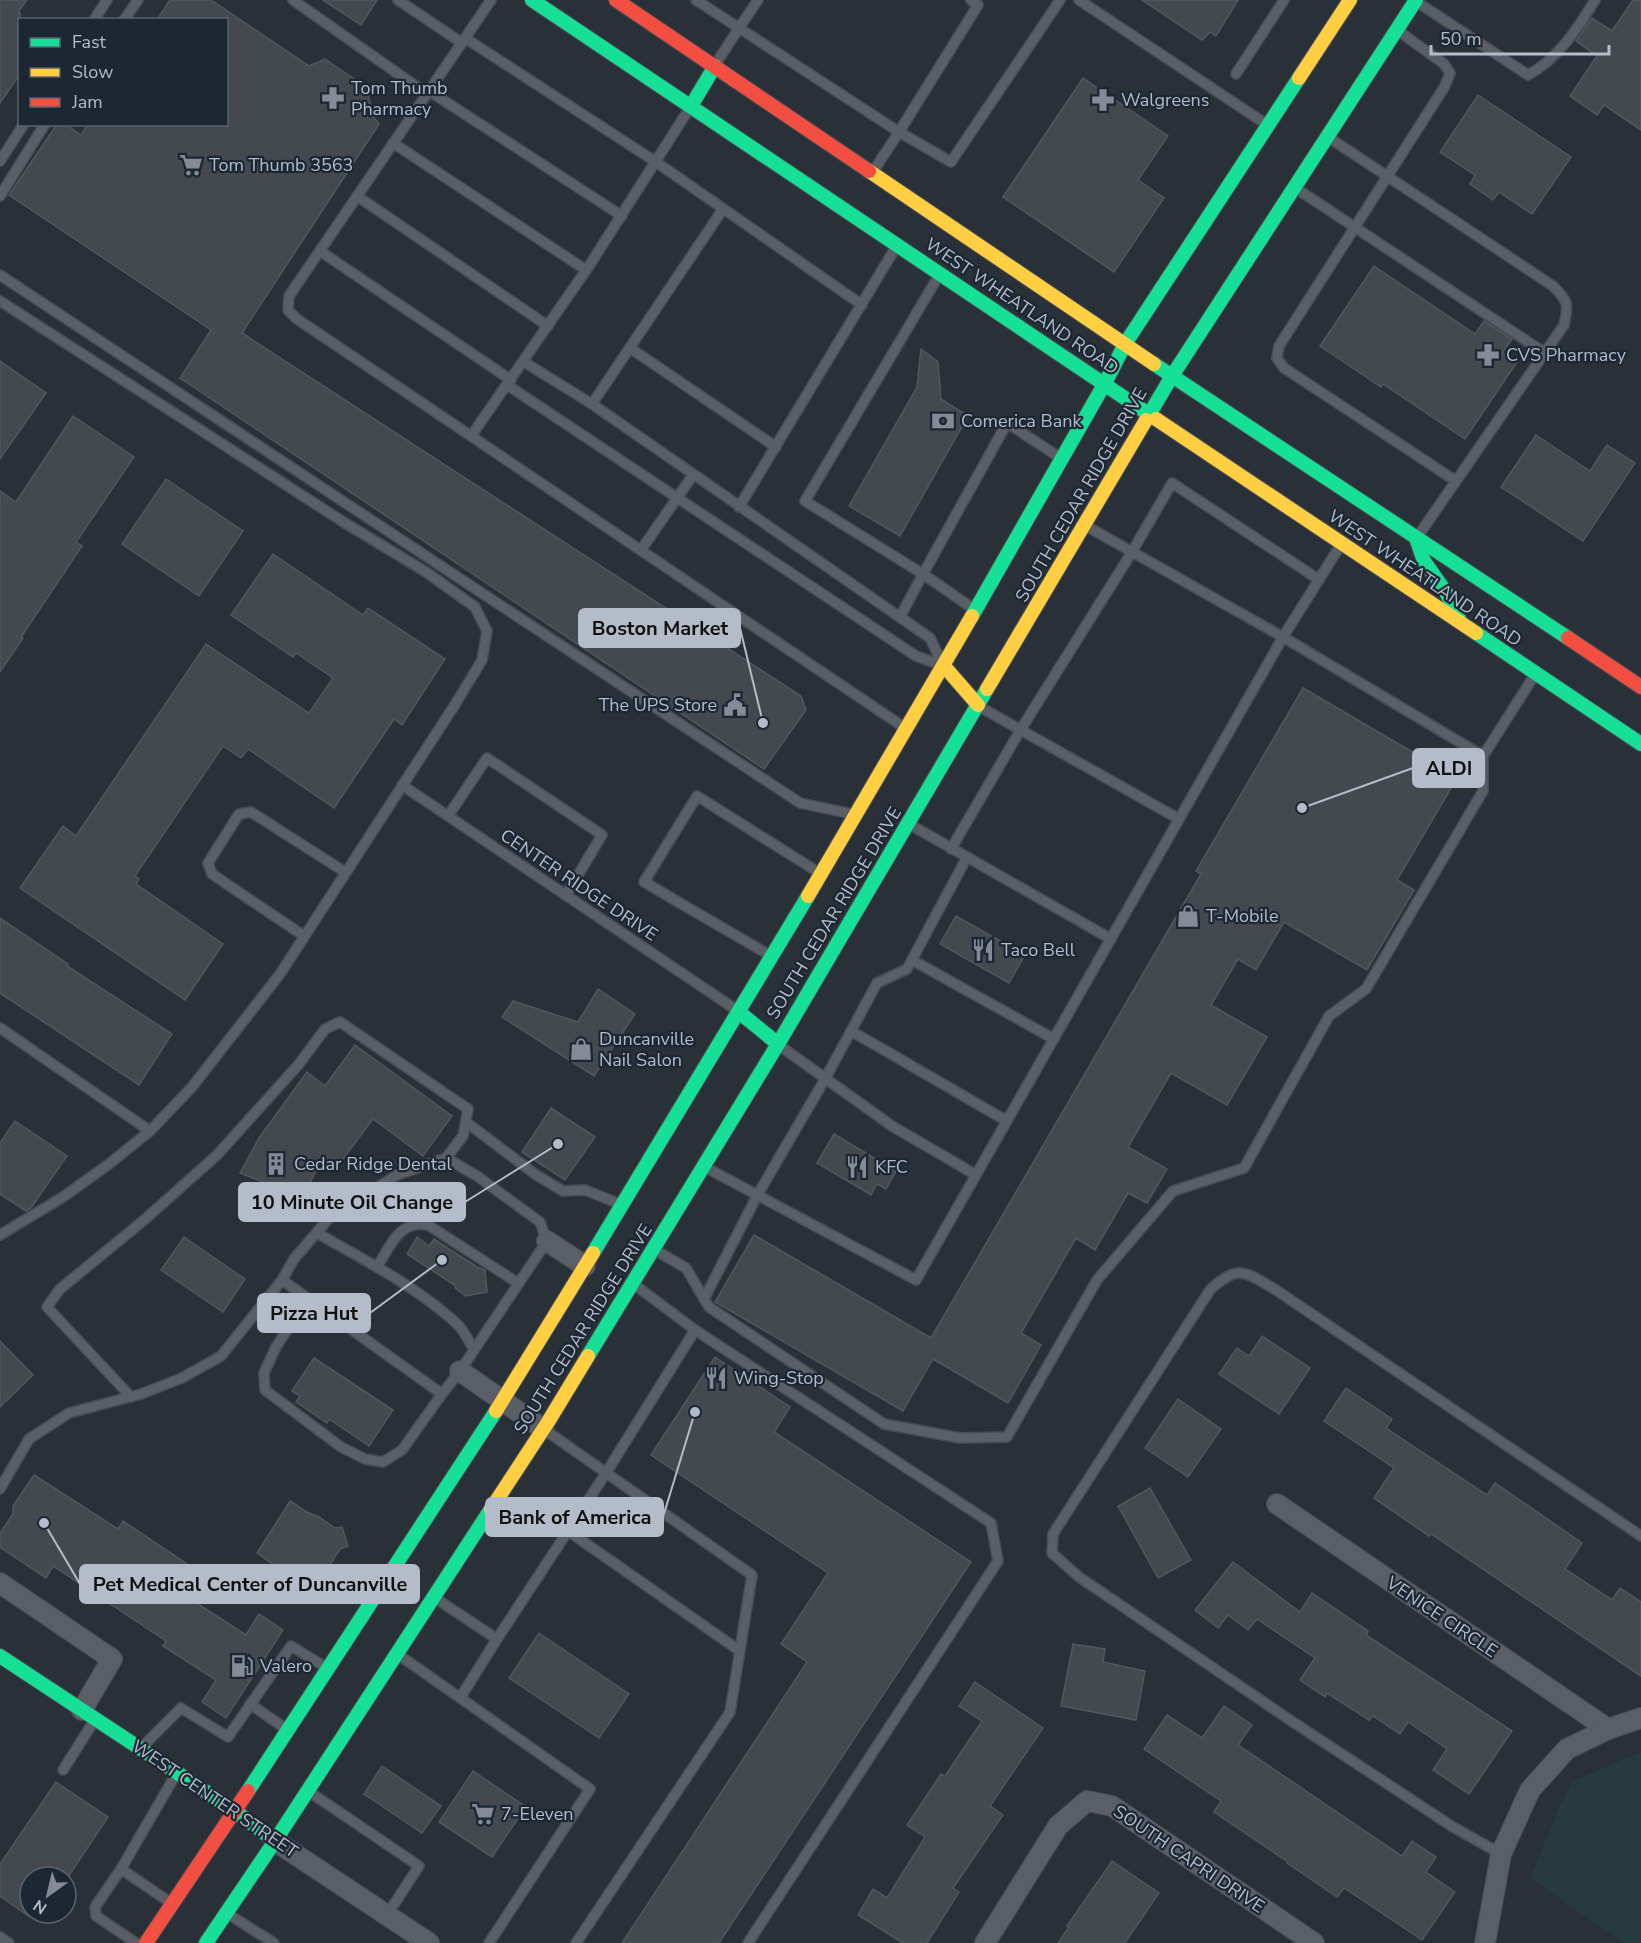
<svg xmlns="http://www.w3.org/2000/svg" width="1641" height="1943" viewBox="0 0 1641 1943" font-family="'Nunito Sans',sans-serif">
<rect width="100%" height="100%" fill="#2a3038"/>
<polygon fill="#273a3e" points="1641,1752 1641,1943 1624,1943 1530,1878 1560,1806 1573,1781"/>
<g fill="#444950" stroke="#52575f" stroke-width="1.5">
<polygon points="0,0 27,0 18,12 20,13 20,74 0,103"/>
<polygon points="170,0 211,0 309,66 325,59 367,88 372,115 379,124 242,333 801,696 806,710 764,769 180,378 211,330 9,195 57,124 65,124 81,135 88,124 226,124 226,20 157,20"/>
<polygon points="323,0 377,0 361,25"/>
<polygon points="1142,0 1238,0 1216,36 1210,32 1202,40"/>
<polygon points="1633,0 1641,0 1641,130 1604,105 1597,115 1570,96 1597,56 1576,41 1592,18 1612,31"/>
<polygon points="1083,78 1168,136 1138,180 1164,198 1114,272 1003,197"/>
<polygon points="1478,95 1571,157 1532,214 1499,192 1493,200 1470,184 1475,175 1440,152"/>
<polygon points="1374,266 1475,334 1484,321 1512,339 1502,353 1517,362 1465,439 1383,384 1381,387 1320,346"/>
<polygon points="921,349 938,362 941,399 968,416 900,536 849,506 917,387"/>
<polygon points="0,361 46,393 0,459"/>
<polygon points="73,416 134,457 76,542 82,546 21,637 23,638 0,672 0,491 16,502"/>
<polygon points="1536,435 1590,471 1607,445 1635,463 1583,541 1501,487"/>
<polygon points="166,479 243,531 199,596 122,544"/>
<polygon points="273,554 363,615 368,608 445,659 402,725 394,719 334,808 248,749 241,758 223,746 135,876 139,879 136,884 223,944 185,1000 20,888 63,826 76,836 206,644 309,713 333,678 296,653 293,657 231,615"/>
<polygon points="1303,688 1457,778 1397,880 1414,890 1367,970 1284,922 1256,970 1238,959 1211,1005 1267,1037 1227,1105 1171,1073 1128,1147 1167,1169 1147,1203 1128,1193 1095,1250 1076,1238 1021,1333 1041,1345 1008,1403 933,1359 903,1411 715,1302 754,1235 931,1338 1201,874 1196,871"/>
<polygon points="956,916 1025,955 1009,983 940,944"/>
<polygon points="0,918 68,964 67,966 172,1034 139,1085 0,993"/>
<polygon points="598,989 635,1014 594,1076 502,1017 513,1001 578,1022"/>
<polygon points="355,1045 452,1116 423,1156 373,1119 334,1171 321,1161 301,1201 279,1188 240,1173 259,1138 307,1072 325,1086"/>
<polygon points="551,1108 595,1137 565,1180 522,1152"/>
<polygon points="15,1121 67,1156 31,1208 26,1211 0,1194 0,1143"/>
<polygon points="834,1134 896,1171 886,1189 877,1184 871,1195 817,1163"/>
<polygon points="184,1237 245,1279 223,1312 161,1270"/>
<polygon points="417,1237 429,1246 434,1239 477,1267 485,1270 487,1292 466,1296 455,1288 456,1286 407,1254"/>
<polygon points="1262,1336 1310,1368 1279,1414 1219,1374 1237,1348 1249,1356"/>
<polygon points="0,1341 33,1375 0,1407"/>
<polygon points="715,1357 790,1407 774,1432 971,1562 719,1943 622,1943 807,1662 781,1644 828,1573 651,1455"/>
<polygon points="314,1358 393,1410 369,1446 329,1419 327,1423 296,1402 300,1396 292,1391"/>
<polygon points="1346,1388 1392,1419 1386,1428 1487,1495 1495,1483 1582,1543 1565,1569 1612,1600 1620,1588 1641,1602 1641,1676 1431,1534 1429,1536 1374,1498 1394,1468 1324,1421"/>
<polygon points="1178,1399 1221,1429 1188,1477 1145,1448"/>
<polygon points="34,1475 118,1529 123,1521 199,1572 184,1595 246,1635 259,1614 283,1630 226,1718 202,1702 216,1680 163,1646 166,1641 53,1566 46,1578 0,1547 0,1533 13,1514 13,1506"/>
<polygon points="1150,1488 1191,1560 1158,1578 1118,1506"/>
<polygon points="290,1501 307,1512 319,1517 335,1528 342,1527 348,1546 340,1549 312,1592 257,1553"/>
<polygon points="1233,1562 1300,1612 1312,1593 1368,1631 1366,1635 1512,1731 1469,1794 1433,1770 1447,1749 1408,1722 1400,1734 1373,1716 1369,1720 1327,1693 1325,1697 1300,1680 1315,1658 1257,1619 1248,1630 1228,1615 1218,1628 1195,1610"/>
<polygon points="539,1633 629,1694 599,1738 509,1678"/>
<polygon points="1073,1644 1105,1649 1103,1662 1145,1671 1136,1720 1061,1706"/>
<polygon points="975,1682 1043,1728 990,1806 1003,1815 953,1888 959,1892 927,1943 903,1943 858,1915 873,1889 887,1898 925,1837 907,1825 941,1774 945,1776 982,1721 959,1706"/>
<polygon points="1224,1706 1252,1725 1238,1745 1402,1856 1412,1841 1436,1857 1426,1872 1455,1892 1422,1940 1344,1888 1337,1897 1287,1863 1288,1862 1214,1812 1221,1801 1144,1749 1167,1715 1202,1738"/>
<polygon points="382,1766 441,1806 422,1833 364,1794"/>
<polygon points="473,1771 526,1807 492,1857 439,1822"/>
<polygon points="56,1782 108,1817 68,1877 30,1877 30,1917 0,1896 0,1864"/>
<polygon points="1112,1861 1159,1893 1125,1943 1058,1943 1069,1927 1067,1926"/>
</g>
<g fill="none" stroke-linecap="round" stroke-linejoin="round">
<g stroke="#484c53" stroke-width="12">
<g id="lane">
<polyline points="293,0 427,94"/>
<polyline points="398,0 462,43"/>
<polyline points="491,0 289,296 288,310 297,319 905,728"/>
<polyline points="696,0 739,28 758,0"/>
<polyline points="971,0 978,5 899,132 951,162 1060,0"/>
<polyline points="1079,0 1266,124"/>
<path d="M1417,2L1528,75C1558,59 1578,28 1595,0"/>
<polyline points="94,20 107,0"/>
<polyline points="124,20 138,0"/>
<polyline points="1400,32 1444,64 1450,73 1445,86 1279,346 1277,358 1284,368 1456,481"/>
<polyline points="465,38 656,162 862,305"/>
<polyline points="715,65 739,28 899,132 874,170"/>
<polyline points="1236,74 1284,0"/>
<polyline points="429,91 622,216"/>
<path d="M1328,137L1553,286C1568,301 1569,304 1564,325L1418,536"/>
<polyline points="393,143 586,270"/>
<polyline points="0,161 24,124"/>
<polyline points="1297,189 1545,353"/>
<polyline points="0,196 45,124"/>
<polyline points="357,196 548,326"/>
<polyline points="320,251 511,380"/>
<polyline points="0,275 800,803 852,814"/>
<polyline points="938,277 805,501 923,574 1007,423 1059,457"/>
<polyline points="0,301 345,523 426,572 475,607 487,631 482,660 456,703 280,974 192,1087 150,1131 109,1164 63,1197 0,1235"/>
<polyline points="630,348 776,447"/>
<polyline points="524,362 592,404 930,638 941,661"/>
<polyline points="507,385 916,656 941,665"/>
<polyline points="592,404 723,209"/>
<polyline points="471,436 589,266 689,109"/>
<polyline points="739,507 896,247"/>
<polyline points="1088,527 1283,637 1483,756"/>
<polyline points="641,550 693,475"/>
<polyline points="900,617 923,574 975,610"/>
<polyline points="980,707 1179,819"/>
<polyline points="402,785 738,1011"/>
<polyline points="448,816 487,758 602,835 566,895"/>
<polyline points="909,824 1111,939"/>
<polyline points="951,849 1021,729 1132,552 1172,483 1318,579"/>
<polyline points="304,936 212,874 208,863 239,814 251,812 345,872"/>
<polyline points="771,956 644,882 697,796 818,872"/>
<polyline points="912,960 1054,1039"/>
<polyline points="0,1028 150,1131"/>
<polyline points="851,1031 1007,1121"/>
<polyline points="780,1046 892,1126 976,1175"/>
<polyline points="466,1122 535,1174 563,1191 585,1190 620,1204"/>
<polyline points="705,1167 916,1280 1283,637 1340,546"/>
<path d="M317,1233C361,1258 419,1288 456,1323C464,1330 469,1341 474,1350"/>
<polyline points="655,1250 686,1268 709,1307 884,1424 960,1438 1007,1437 1097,1280 1173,1191 1244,1168 1329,1016 1366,989 1483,791 1483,756 1534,676"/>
<path d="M377,1267C390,1247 399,1219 428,1225L518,1283"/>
<polyline points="308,1298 276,1347 264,1373 265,1390 341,1447 365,1459 383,1462 402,1450 442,1394"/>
<polyline points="704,1299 758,1194 825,1079 877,983 907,969 967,857"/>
<polyline points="695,1330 991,1523 998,1561 748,1943"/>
<polyline points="131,1397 47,1307 60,1289 143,1221 217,1155 299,1064 325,1029 340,1022 468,1109 463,1136 446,1158"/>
<polyline points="545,1430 752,1575 730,1712 576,1943"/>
<polyline points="0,1489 29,1439 69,1413 141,1394 182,1378 221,1356 282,1280 294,1259 330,1217 397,1175 446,1158 477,1176 540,1222 547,1241 460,1371 442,1394 282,1280"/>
<polyline points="568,1531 740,1651"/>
<polyline points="435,1598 497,1639 460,1698"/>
<polyline points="497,1639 606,1473 695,1330 635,1285"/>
<polyline points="399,1655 590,1789 489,1943"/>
<polyline points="250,1704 286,1729"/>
<polyline points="142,1747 181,1708 228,1737 291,1646 327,1668"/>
<polyline points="63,1770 94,1721"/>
<polyline points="311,1793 419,1866 387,1915"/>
<path d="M1501,1854L1453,1827L1293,1722L1079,1577L1052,1553L1053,1534L1210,1290C1239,1263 1245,1272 1276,1290L1641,1536"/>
<polyline points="121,1869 171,1903"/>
<polyline points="228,1914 274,1943"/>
<polyline points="0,1937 9,1943"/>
<polyline points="136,1943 96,1916 95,1907 121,1869 175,1776"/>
</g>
</g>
<g stroke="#484c53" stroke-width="22">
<g id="street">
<polyline points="547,1241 585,1266"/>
<polyline points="460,1371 543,1429"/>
<polyline points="1277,1504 1608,1729"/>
<polyline points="0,1583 112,1659 82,1710"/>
<polyline points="275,1841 429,1943"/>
<polyline points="985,1943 1058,1826 1087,1801 1112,1806 1314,1943"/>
<polyline points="1485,1943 1501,1854 1530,1790 1567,1749 1608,1729 1641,1718"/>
</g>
</g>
<g stroke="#484c53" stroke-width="16">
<g id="fast">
<polyline points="532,0 1156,419"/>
<polyline points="691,106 715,66"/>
<polyline points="1154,364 1568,638"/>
<polyline points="1146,420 1172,376 1416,0"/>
<polyline points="1416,538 1424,561 1447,594 1460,621"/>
<polyline points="972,616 1105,383 1125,344 1299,78"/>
<polyline points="1476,633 1641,744"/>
<polyline points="739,1012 778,1044"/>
<polyline points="593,1253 808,896"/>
<polyline points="588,1356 778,1044 987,689"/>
<polyline points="0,1656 235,1811 275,1841"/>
<polyline points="248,1791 496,1411"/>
<polyline points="206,1943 275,1841 491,1509"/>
</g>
</g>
<g stroke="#484c53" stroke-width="16">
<g id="slow">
<polyline points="1299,78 1350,0"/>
<polyline points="869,171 1154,364"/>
<polyline points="1156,419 1476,633"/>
<polyline points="944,666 978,705"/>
<polyline points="987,689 1146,420"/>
<polyline points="808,896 972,616"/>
<polyline points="496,1411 593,1253"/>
<polyline points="491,1509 548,1422 588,1356"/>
</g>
</g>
<g stroke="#484c53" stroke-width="16">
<g id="jam">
<polyline points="616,0 869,171"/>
<polyline points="1568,638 1641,687"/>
<polyline points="146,1943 248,1791"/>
</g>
</g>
<use href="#lane" stroke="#5a5e66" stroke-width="9"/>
<use href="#street" stroke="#5a5e66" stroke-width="20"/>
<use href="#fast" stroke="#16e098" stroke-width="14"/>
<use href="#slow" stroke="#ffcf43" stroke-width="14"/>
<use href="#jam" stroke="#f24e42" stroke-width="14"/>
</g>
<defs>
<g id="pharmacy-bare" transform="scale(1.8)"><path d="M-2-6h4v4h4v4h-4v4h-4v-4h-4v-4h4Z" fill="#848b96" stroke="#1d2633" stroke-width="2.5" paint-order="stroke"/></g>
<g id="supermarket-bare" transform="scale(1.8)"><path d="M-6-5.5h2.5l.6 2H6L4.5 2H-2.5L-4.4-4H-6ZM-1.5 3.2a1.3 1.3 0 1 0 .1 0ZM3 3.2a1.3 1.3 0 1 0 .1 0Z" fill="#848b96" stroke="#1d2633" stroke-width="2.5" paint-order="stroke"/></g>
<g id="bank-bare" transform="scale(1.8)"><path d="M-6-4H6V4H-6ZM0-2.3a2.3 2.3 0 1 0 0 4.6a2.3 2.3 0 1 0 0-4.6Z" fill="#848b96" stroke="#1d2633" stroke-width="2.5" paint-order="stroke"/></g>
<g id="civic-bare" transform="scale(1.8)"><path d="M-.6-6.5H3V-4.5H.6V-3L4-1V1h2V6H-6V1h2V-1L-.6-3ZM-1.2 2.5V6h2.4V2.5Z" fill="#848b96" stroke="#1d2633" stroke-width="2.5" paint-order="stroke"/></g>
<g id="shop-bare" transform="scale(1.8)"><path d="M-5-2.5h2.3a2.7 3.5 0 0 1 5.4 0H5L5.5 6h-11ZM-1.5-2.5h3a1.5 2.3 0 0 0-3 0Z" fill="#848b96" stroke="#1d2633" stroke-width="2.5" paint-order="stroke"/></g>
<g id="restaurant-bare" transform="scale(1.8)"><path d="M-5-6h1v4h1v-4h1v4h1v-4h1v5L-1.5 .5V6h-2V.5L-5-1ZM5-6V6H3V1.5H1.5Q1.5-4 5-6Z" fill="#848b96" stroke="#1d2633" stroke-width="2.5" paint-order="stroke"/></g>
<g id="building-bare" transform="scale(1.8)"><path d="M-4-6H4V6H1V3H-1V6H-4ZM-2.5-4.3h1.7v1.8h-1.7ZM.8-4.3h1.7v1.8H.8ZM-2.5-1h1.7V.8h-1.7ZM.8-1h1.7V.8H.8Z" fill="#848b96" stroke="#1d2633" stroke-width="2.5" paint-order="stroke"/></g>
<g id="fuel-bare" transform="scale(1.8)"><path d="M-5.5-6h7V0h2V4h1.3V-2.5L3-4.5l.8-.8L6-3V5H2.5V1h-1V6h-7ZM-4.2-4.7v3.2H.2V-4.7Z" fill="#848b96" stroke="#1d2633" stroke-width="2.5" paint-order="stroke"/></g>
</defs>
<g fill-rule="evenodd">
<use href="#pharmacy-bare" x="333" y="98"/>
<use href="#pharmacy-bare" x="1103" y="100"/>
<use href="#supermarket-bare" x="191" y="165"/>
<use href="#pharmacy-bare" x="1488" y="355"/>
<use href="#bank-bare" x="943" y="421"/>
<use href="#civic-bare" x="735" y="705"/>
<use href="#shop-bare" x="1188" y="916"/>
<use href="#restaurant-bare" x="983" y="950"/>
<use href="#shop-bare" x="581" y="1049"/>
<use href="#building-bare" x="276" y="1164"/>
<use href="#restaurant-bare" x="857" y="1167"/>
<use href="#restaurant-bare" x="716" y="1378"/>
<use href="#fuel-bare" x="242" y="1666"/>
<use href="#supermarket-bare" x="483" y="1814"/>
</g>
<g text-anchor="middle" stroke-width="4.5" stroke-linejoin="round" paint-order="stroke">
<g font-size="18" fill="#b4bcc9" stroke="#1d2633" text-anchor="start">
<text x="351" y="94">Tom Thumb<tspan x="351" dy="21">Pharmacy</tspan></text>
<text x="1121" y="106">Walgreens</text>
<text x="209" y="171">Tom Thumb 3563</text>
<text x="1506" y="361">CVS Pharmacy</text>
<text x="961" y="427">Comerica Bank</text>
<text x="717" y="711" text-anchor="end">The UPS Store</text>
<text x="1206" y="922">T-Mobile</text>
<text x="1001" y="956">Taco Bell</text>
<text x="599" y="1045">Duncanville<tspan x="599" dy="21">Nail Salon</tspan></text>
<text x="294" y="1170">Cedar Ridge Dental</text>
<text x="875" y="1173">KFC</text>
<text x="734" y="1384">Wing-Stop</text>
<text x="260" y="1672">Valero</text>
<text x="501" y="1820">7-Eleven</text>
</g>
<g font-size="18" fill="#b4bcc9" stroke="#1d2633">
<text transform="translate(1022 306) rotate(34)" y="6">WEST WHEATLAND ROAD</text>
<text transform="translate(1081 495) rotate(-60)" y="6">SOUTH CEDAR RIDGE DRIVE</text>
<text transform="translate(1425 578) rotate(34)" y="6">WEST WHEATLAND ROAD</text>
<text transform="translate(579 885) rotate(34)" y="6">CENTER RIDGE DRIVE</text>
<text transform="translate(834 913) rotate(-59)" y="6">SOUTH CEDAR RIDGE DRIVE</text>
<text transform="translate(583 1329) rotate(-58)" y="6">SOUTH CEDAR RIDGE DRIVE</text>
<text transform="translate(1442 1617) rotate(34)" y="6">VENICE CIRCLE</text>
<text transform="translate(215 1799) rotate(34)" y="6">WEST CENTER STREET</text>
<text transform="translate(1189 1859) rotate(34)" y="6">SOUTH CAPRI DRIVE</text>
</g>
</g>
<path fill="none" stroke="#b4bcc9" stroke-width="2" d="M763 723L740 628M1302 808L1413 768M558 1144L465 1202M442 1260L370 1313M695 1412L663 1517M44 1523L80 1584"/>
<g fill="#b4bcc9" stroke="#1d2633" stroke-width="2">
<circle cx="763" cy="723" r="6"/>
<circle cx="1302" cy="808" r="6"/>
<circle cx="558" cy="1144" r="6"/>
<circle cx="442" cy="1260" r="6"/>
<circle cx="695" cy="1412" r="6"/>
<circle cx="44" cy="1523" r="6"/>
</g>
<g fill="#b4bcc9" stroke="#b4bcc9" stroke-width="2">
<rect x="579" y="609" width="161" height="38" rx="6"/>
<rect x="1413" y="749" width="71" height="38" rx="6"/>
<rect x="239" y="1183" width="226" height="38" rx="6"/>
<rect x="258" y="1294" width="112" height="38" rx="6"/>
<rect x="486" y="1498" width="177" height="38" rx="6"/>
<rect x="80" y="1565" width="339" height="38" rx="6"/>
</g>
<g font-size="20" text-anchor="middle" font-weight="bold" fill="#111">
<text x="660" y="635">Boston Market</text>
<text x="1449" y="775">ALDI</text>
<text x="352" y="1209">10 Minute Oil Change</text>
<text x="314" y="1320">Pizza Hut</text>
<text x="575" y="1524">Bank of America</text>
<text x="250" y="1591">Pet Medical Center of Duncanville</text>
</g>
<rect x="18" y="18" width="210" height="108" fill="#1d2633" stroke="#59626f" stroke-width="1.5"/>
<rect x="30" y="38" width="30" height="9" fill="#16e098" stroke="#59626f" stroke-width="1.5"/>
<text x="72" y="48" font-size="18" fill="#b4bcc9">Fast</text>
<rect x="30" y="68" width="30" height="9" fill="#ffcf43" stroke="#59626f" stroke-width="1.5"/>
<text x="72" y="78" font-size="18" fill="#b4bcc9">Slow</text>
<rect x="30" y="98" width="30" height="9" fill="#f24e42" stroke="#59626f" stroke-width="1.5"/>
<text x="72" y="108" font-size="18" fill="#b4bcc9">Jam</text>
<g transform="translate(48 1895) rotate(214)"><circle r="28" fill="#1d2633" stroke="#59626f" stroke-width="1.5"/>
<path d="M0-4.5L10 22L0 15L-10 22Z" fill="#848b96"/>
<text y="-9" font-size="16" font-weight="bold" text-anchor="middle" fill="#b4bcc9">N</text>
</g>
<path d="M1431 45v9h178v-9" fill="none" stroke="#b4bcc9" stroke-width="3"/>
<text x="1440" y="45" font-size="18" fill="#b4bcc9" stroke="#1d2633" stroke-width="4.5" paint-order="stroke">50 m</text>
</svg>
